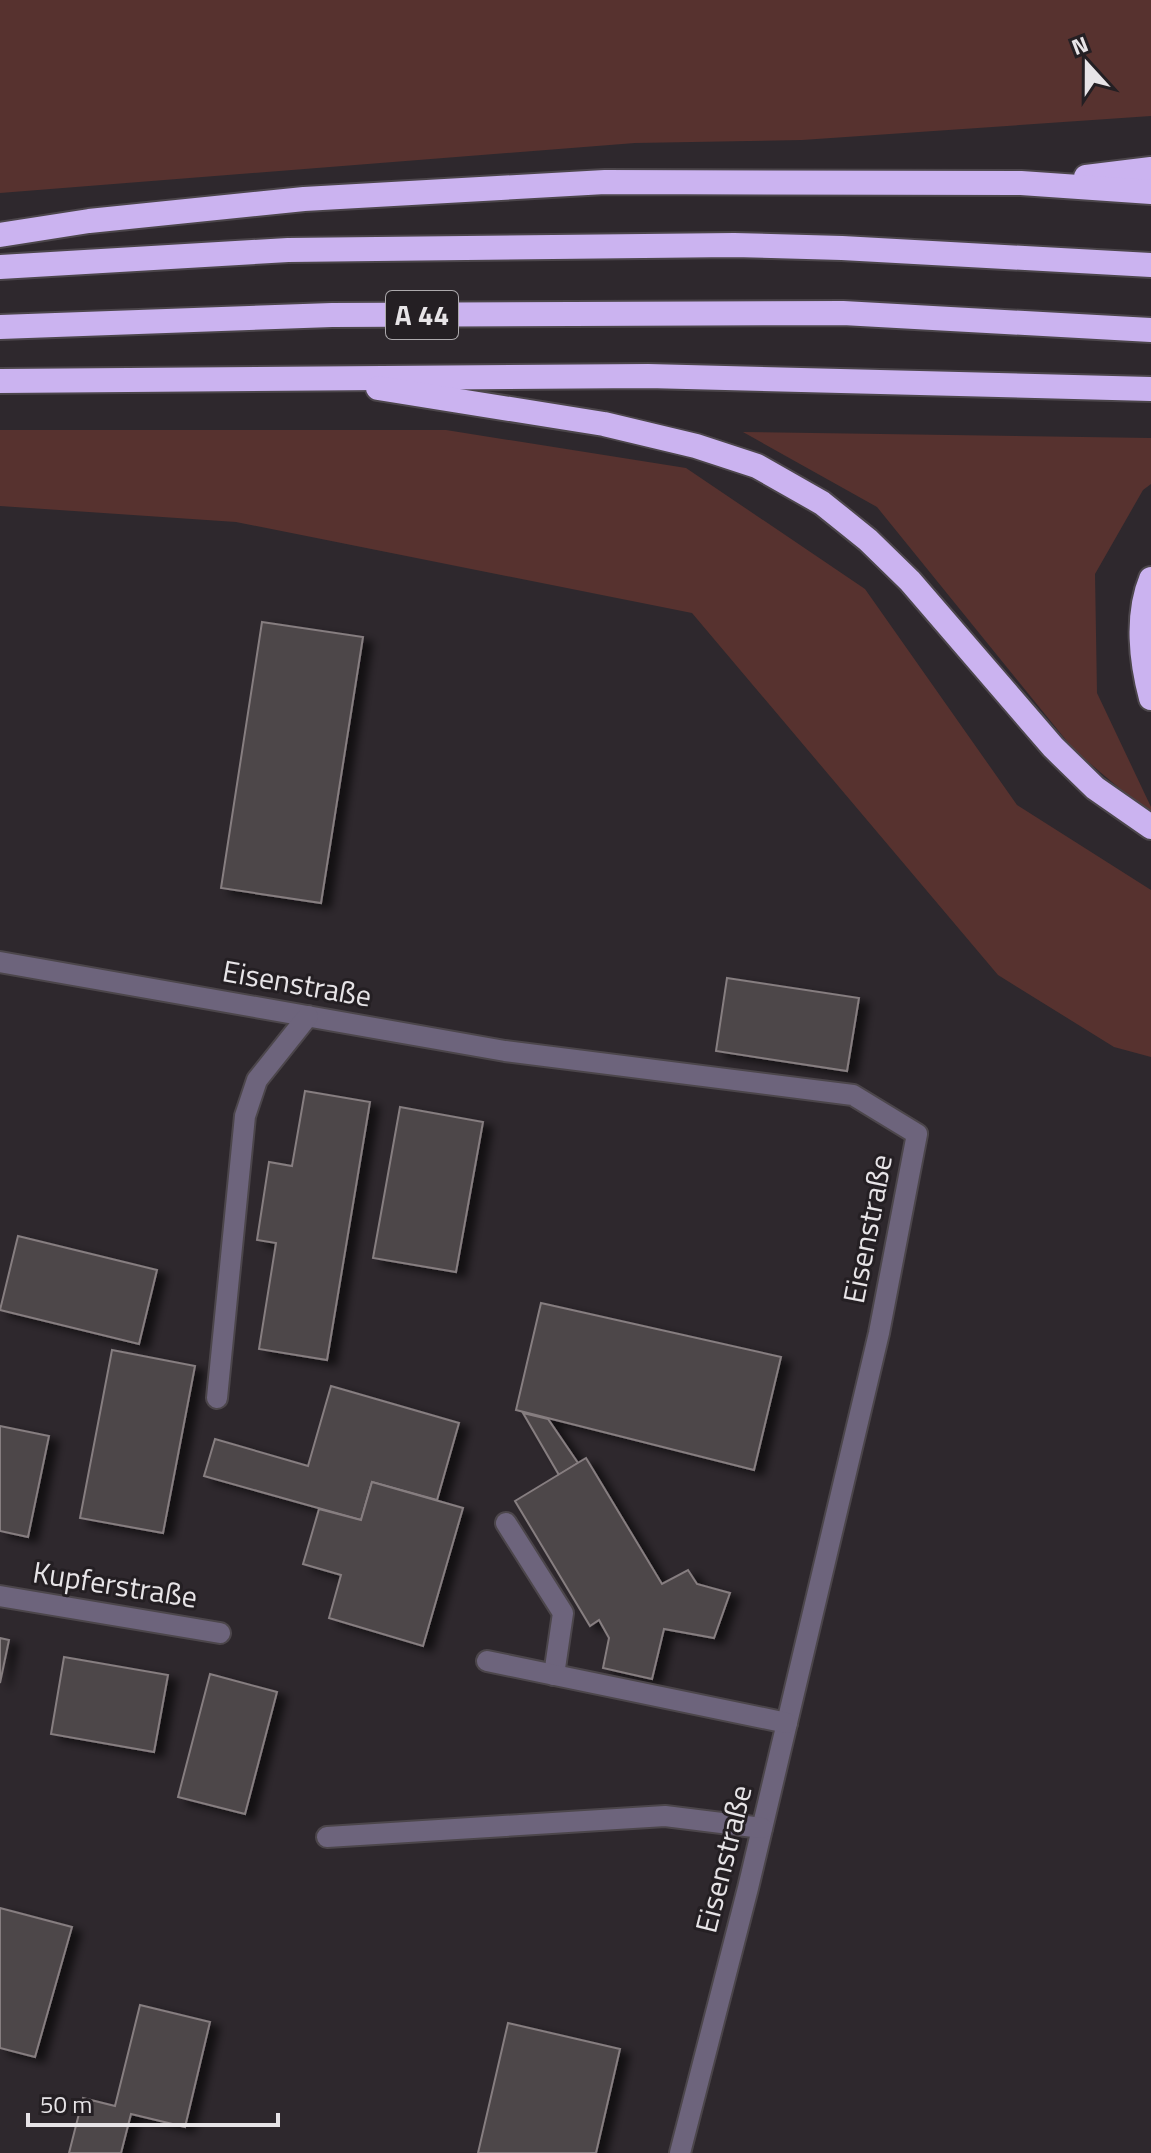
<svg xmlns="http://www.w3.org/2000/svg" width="1151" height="2153" viewBox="0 0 1151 2153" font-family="'Titillium Web',sans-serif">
<defs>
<filter id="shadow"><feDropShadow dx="9" dy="5" stdDeviation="4" flood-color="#0009"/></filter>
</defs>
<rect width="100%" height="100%" fill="#2e282d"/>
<g fill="#57322f">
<polygon points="0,0 1151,0 1151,116 802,140 635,143 0,193"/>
<polygon points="0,430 446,430 686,468 865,589 1017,805 1151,890 1151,1057 1114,1047 998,975 692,613 236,522 0,506"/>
<polygon points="743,432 1151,438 1151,484 1143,490 1095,574 1097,693 1151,807 1151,815 1074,750 877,507"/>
</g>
<g fill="#4e4649" stroke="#867e80" stroke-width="2" filter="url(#shadow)">
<polygon points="262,622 363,637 321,903 221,888"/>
<polygon points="727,978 859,998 847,1071 716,1051"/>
<polygon points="305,1091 370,1102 327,1360 259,1349 276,1243 257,1240 269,1162 292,1166"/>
<polygon points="400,1107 483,1122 456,1272 373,1258"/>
<polygon points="18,1236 157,1270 139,1344 0,1310"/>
<polygon points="541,1303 781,1357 754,1470 516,1410"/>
<polygon points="112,1350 195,1366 163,1533 80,1518"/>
<polygon points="331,1386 459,1423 437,1500 372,1482 361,1520 204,1476 215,1439 308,1466"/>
<polygon points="523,1413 548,1419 578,1463 559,1475"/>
<polygon points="0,1426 49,1436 28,1537 0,1531"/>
<polygon points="586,1458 662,1584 688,1570 697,1584 730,1593 714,1638 664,1629 652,1679 603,1668 609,1638 599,1620 590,1626 515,1501"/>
<polygon points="372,1482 463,1508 423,1646 329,1618 341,1575 303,1564 319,1509 361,1520"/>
<polygon points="0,1638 9,1640 0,1683"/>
<polygon points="64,1657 168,1675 154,1752 51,1734"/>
<polygon points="210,1674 277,1692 245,1814 178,1797"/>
<polygon points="0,1908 72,1927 35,2057 0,2048"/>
<polygon points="140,2005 210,2022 185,2127 131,2114 121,2153 69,2153 83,2098 115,2106"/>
<polygon points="508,2023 620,2049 596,2153 478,2153"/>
</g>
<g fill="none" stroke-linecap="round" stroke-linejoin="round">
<g stroke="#4c464b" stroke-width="24">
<g id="minor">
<polyline points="0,962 505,1051 853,1095 917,1134 879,1333 748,1888 680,2153"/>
<polyline points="217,1398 245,1116 257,1080 308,1016"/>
<polyline points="506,1523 563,1613 554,1675"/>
<polyline points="0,1596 220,1633"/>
<polyline points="487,1661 787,1723"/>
<polyline points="327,1837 665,1816 762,1828"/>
</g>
</g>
<g stroke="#4c464b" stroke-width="28">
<g id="highway">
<polyline points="1086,177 1151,169"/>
<polyline points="0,235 89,221 304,199 605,182 1021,183 1151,192"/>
<polyline points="0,267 288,250 734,245 842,248 1151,265"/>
<polyline points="0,327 332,315 843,313 1151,330"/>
<polyline points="0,381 648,376 1151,389"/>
<polyline points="378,388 604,424 696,446 757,466 822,503 868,540 910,581 1053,747 1095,788 1151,827"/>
<path d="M1151,579C1136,615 1141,661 1151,698"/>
</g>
</g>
<use href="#minor" stroke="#6d647c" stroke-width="20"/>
<use href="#highway" stroke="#cbb3f0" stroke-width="24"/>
</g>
<g text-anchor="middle" stroke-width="6" stroke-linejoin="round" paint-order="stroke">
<rect fill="#241f23" stroke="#aca9ac" stroke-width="2" x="386" y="291" width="72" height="48" rx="6"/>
<g font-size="28" font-weight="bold" fill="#e7e4e7">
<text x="422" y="325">A 44</text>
</g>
<g font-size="30" fill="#e7e4e7" stroke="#241f23">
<text transform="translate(297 984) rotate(10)" y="10">Eisenstraße</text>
<text transform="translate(868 1229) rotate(-79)" y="10">Eisenstraße</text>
<text transform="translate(115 1585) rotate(9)" y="10">Kupferstraße</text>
<text transform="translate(724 1859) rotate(-76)" y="10">Eisenstraße</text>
</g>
</g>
<g transform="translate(1087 64) rotate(339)" stroke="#241f23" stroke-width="6" paint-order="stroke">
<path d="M0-6L14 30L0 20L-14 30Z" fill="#e7e4e7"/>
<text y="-12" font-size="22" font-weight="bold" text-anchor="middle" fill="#e7e4e7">N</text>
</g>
<path d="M28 2113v12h250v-12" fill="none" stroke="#e7e4e7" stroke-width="4"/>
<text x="40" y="2113" font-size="24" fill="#e7e4e7" stroke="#241f23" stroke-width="6" paint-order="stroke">50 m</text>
</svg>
